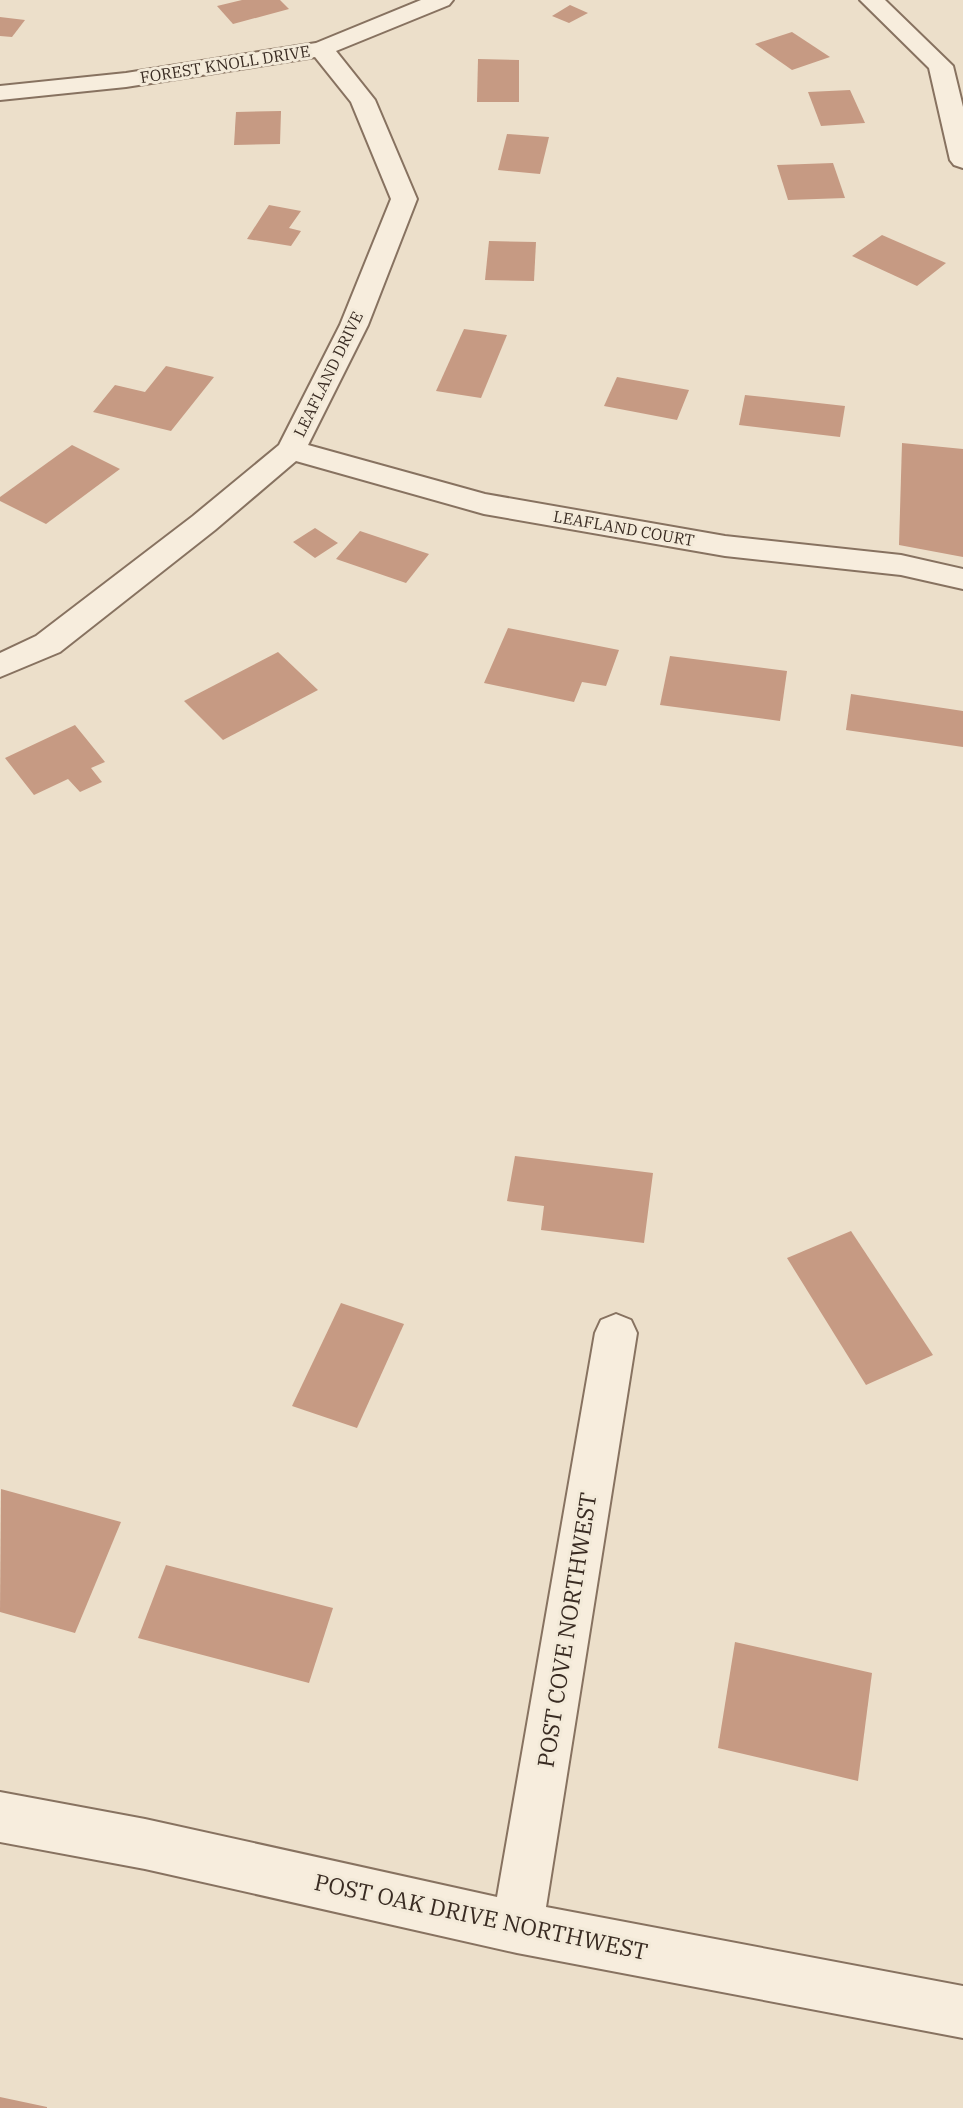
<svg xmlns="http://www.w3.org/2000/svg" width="963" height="2108" viewBox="0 0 963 2108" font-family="'IBM Plex Serif',serif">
<rect width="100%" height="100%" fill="#ecdfca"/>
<g fill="#c69a83">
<polygon points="242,0 280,0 289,9 233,24 217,6"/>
<polygon points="570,5 588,13 569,23 552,16"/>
<polygon points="0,17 25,20 12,37 0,36"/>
<polygon points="792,32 830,57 792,70 755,44"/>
<polygon points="478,59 519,60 519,102 477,102"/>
<polygon points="850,90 865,123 821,126 808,92"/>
<polygon points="281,111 280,144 234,145 236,112"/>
<polygon points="507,134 549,137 540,174 498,170"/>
<polygon points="833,163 845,198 788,200 777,165"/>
<polygon points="269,205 301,211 289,228 301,231 291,246 247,239"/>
<polygon points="882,235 946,263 917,286 852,256"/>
<polygon points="489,241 536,242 534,281 485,280"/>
<polygon points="464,329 507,335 481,398 436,391"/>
<polygon points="166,366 214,377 171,431 93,412 115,385 145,392"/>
<polygon points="617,377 689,390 677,420 604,406"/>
<polygon points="745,395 845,406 840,437 739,425"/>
<polygon points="902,443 963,449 963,557 899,545"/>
<polygon points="72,445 120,469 46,524 0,501 0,497"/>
<polygon points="315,528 338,543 315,558 293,542"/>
<polygon points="360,531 429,554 406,583 336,559"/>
<polygon points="508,628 619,650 606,686 582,682 574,702 484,683"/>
<polygon points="278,652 318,690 223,740 184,701"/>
<polygon points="670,656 787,671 780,721 660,705"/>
<polygon points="851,694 963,711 963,747 846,730"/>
<polygon points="75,725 105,762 91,768 102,782 80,792 68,779 34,795 5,758"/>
<polygon points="515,1156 653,1173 644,1243 541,1230 544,1206 507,1201"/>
<polygon points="851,1231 933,1355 866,1385 787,1258"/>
<polygon points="341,1303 404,1324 357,1428 292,1406"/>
<polygon points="1,1489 121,1522 75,1633 0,1612"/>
<polygon points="166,1565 333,1608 309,1683 138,1638"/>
<polygon points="735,1642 872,1673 858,1781 718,1748"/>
<polygon points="0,2097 47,2107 47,2108 0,2108"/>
</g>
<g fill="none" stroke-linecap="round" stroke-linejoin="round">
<g stroke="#877260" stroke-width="4">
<g id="minor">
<polygon points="421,0 453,0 449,5 336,51 375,100 417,199 368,325 308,445 485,494 725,536 901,555 963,569 963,589 901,575 725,556 484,514 296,461 215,530 60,652 0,677 0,653 36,636 193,516 279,445 340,325 391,199 351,102 315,57 126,87 0,100 0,86 126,73 316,43"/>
<polygon points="860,0 885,0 953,66 963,107 963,168 954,165 950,160 929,68"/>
<polygon points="616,1314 631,1320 637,1333 546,1907 963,1986 963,2038 517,1953 145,1869 0,1842 0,1792 145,1819 497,1897 595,1333 601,1320"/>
</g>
</g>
<use href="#minor" fill="#f7eddd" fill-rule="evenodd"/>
</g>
<g text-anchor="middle" stroke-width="6" stroke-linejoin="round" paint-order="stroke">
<g font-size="16" fill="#392b22" stroke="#f3ead9">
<text transform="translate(225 64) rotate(-9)" y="6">FOREST KNOLL DRIVE</text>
<text transform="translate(328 374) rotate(-64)" y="6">LEAFLAND DRIVE</text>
<text transform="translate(624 528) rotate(10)" y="6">LEAFLAND COURT</text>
</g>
<g font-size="23" fill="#392b22" stroke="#f3ead9">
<text transform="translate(567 1630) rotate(-81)" y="8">POST COVE NORTHWEST</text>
<text transform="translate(481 1917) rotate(12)" y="8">POST OAK DRIVE NORTHWEST</text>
</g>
</g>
</svg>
